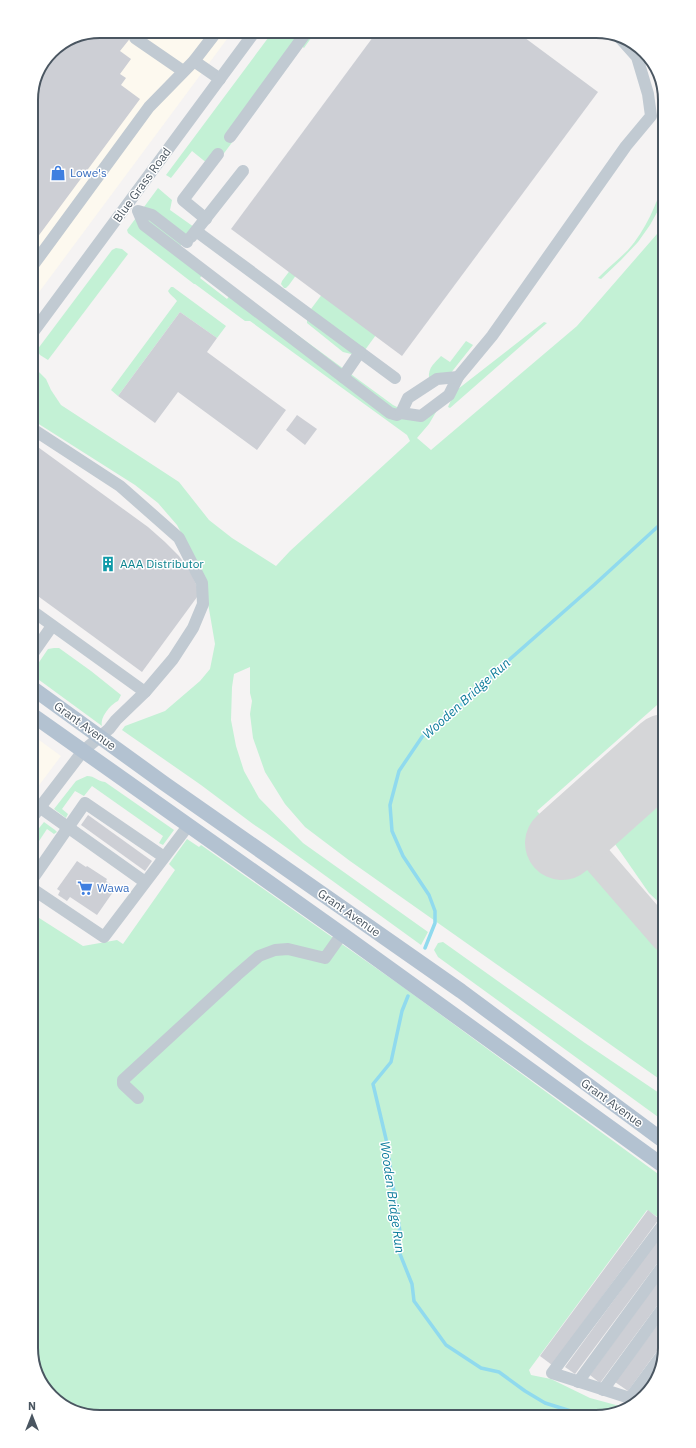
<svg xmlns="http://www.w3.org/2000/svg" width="696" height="1448" viewBox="0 0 696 1448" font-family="'IBM Plex Sans',sans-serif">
<rect width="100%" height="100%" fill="#f5f3f3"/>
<g fill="#fdf9ef">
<polygon points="230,35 31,303 31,96 74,36"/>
<polygon points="31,734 61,756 31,796"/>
</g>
<g fill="#c3f1d5">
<polygon points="271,34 314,34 304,48 295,41 271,90 213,168 192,151 171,178 166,175"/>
<path d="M665,178V198L650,225L638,242L621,260L601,279L598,278C608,268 618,260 628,250C646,230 657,203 665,178Z"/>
<polygon points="158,188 172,200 170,210 194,227 179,248 204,273 200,278 227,299 235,289 393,405 401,409 436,412 429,424 417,438 431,450 577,326 657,234 665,219 665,698 537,811 665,955 665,1083 350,861 305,827 285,804 265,772 253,738 250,714 252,701 250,693 250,667 234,674 232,687 231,720 236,746 244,771 259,798 303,843 428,932 421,945 265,832 253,824 201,785 122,730 125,726 165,711 200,681 210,669 215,644 203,574 177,525 158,503 135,485 34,421 31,410 31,373 37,370 46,379 51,390 61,405 179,482 209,520 232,538 276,566 290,551 410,441 407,435 250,321 245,321 195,284 194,284 128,233 127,230"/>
<polygon points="116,248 122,249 128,254 48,360 40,355 37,350 112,250"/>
<polygon points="303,253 309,257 289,285 286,288 284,288 281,284 282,281"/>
<polygon points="335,277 389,317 365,350 358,353 351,354 343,352 307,323 307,318 308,313"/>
<path d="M171,287H173L226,326L217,338L180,312L118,396L111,390L177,301C174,297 170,295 168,291Z"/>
<polygon points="544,322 547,323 450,408 448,407 455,391 458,389"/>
<path d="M466,341L473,345L450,374L429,378C428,367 435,363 441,356L450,362Z"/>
<path d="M54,648H59L91,671L121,695L118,701C110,705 100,717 102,726L31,674L48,649Z"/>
<path d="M87,776C95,776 97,781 105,782L174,830L163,845L159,843L163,836L92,786L84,796L75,791L62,809L68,814L66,818L54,809L76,781Z"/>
<polygon points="665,800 665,908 649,893 615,844"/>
<polygon points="44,822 55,830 57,832 54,834 47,829 31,853 31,838"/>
<polygon points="187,839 199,847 201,845 403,987 665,1179 665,1215 659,1218 647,1210 529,1370 531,1375 551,1379 590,1398 627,1408 622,1412 96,1417 61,1405 36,1374 31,1348 31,909 36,916 83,946 117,940 123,944 175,870 169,864"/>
<polygon points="443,942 585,1043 665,1097 665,1122 438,957 434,950 438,943"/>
</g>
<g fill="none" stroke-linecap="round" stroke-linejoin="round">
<g stroke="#90daee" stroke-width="3.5">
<polyline points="425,948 435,923 435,911 429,895 403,856 392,831 390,805 399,771 422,737 461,705 509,660 594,585 665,520"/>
<polyline points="408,996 402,1011 391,1062 373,1084 386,1139 400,1232 398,1249 412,1284 414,1301 446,1345 481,1368 499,1372 525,1391 545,1403 574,1412"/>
</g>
<polyline stroke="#d5d6d8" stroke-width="30" points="574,832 665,937"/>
<polyline stroke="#d5d6d8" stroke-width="74" points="562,843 665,751"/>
</g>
<g fill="#cdcfd5">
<polygon points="517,32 598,92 402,356 231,229 376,33"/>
<polygon points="74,36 132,36 120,51 131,59 120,74 126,78 121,85 140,99 31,246 31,96 51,51"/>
<polygon points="180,312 217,338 207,352 286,410 257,450 178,392 155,423 118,396"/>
<polygon points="297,415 317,429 305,445 286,430"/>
<polygon points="31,442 148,527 165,542 179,556 191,573 200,593 142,672 31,591"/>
<polygon points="88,815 152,861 145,871 81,825"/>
<polygon points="77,861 86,867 87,866 107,879 106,881 114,887 112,891 113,892 97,915 70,897 67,901 58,895 60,891 57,889"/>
<polygon points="648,1210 659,1219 552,1365 540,1356"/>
<polygon points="665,1230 665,1253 575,1374 565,1367"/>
<polygon points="665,1272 665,1295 600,1383 590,1375"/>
<polygon points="665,1315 665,1340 628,1391 615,1382"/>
<polygon points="658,1370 653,1387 645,1393 643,1391"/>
</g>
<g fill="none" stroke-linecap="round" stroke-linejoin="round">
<g stroke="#c1cad2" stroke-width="12">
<polyline points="135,38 183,71"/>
<polyline points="194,61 220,79"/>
<polyline points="230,137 305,34"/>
<polyline points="206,219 183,200 218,154"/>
<polyline points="196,231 395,378"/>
<polyline points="191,237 243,171"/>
<polyline points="187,242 152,215 138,211 144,225 390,413 397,415 401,413 421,416 449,395 458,377 492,336 626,146 651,116 648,94 637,57 620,38"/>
<polyline points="31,268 149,107 194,61 214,35"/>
<polyline points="31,335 253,34"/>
<polyline points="343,377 360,352"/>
<polyline points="401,413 408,398 437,379 458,377"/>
<polyline points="31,610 145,692"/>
<polyline points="31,656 52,626"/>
<polyline points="31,766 32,764 31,763"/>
<polyline points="31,801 145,882"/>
<polyline points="31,819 83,751 109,729 116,720 145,692 173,659 193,628 203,604 202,583 179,538 120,486 31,428"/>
<polyline points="31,881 85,803 164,857"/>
<polyline points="31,888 104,937 188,826"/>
<polyline points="138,1098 123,1084 123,1080 237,975 259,956 275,950 288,949 325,958 342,934"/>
<polyline points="578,1382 665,1263"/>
<polyline points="603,1390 665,1305"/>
<polyline points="630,1398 664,1352"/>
<polyline points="636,1400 552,1373 665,1222"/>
</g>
<g stroke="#b3c2d1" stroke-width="15">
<polyline points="31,687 165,784 461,991 665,1142"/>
<polyline points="31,714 342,934 665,1167"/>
</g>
</g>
<defs>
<g id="shop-bare" transform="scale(1.2)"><path d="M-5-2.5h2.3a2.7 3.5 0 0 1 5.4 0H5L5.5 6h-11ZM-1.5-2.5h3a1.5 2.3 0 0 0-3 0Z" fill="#3f7fe0" stroke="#fff" stroke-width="2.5" paint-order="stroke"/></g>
<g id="building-bare" transform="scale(1.2)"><path d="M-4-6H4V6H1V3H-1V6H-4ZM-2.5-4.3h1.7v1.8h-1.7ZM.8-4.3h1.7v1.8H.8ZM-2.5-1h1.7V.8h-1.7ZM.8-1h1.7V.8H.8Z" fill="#0f9aa8" stroke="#fff" stroke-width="2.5" paint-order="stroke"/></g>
<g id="supermarket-bare" transform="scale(1.2)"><path d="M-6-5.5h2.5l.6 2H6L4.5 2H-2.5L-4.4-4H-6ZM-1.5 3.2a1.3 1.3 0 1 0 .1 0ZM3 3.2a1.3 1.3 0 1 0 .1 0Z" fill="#3f7fe0" stroke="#fff" stroke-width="2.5" paint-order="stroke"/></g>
</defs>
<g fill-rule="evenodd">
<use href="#shop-bare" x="58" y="173"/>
<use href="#building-bare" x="108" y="564"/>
<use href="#supermarket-bare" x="85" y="888"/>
</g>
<g text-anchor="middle" stroke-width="3" stroke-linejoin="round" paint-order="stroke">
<g font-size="12" fill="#366cbe" stroke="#fff" text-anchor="start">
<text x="70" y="177">Lowe's</text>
<text x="97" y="892">Wawa</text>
</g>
<g font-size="12" fill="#4a5661" stroke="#fff">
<text transform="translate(142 185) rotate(-54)" y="4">Blue Grass Road</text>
<text transform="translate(85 726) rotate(36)" y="4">Grant Avenue</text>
<text transform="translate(349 913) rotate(35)" y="4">Grant Avenue</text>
<text transform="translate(612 1103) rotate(36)" y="4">Grant Avenue</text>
</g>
<g font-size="12" fill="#0d838f" stroke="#fff" text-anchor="start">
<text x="120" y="568">AAA Distributor</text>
</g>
<g font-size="13" font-style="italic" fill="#0c7c9b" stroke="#fff">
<text transform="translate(466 698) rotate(-42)" y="5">Wooden Bridge Run</text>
<text transform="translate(393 1197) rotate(82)" y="5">Wooden Bridge Run</text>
</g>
</g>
<path d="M0 0H696V1448H0ZM100 38H596A62 62 0 0 1 658 100V1348A62 62 0 0 1 596 1410H100A62 62 0 0 1 38 1348V100A62 62 0 0 1 100 38Z" fill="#fff" fill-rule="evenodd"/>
<path fill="none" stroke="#4a5661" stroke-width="2" d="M100 38H596A62 62 0 0 1 658 100V1348A62 62 0 0 1 596 1410H100A62 62 0 0 1 38 1348V100A62 62 0 0 1 100 38Z"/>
<g transform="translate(32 1416)" stroke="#ffffff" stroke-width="3" paint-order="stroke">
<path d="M0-3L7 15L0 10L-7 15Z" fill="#4a5661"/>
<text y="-6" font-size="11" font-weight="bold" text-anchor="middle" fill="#4a5661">N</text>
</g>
</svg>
